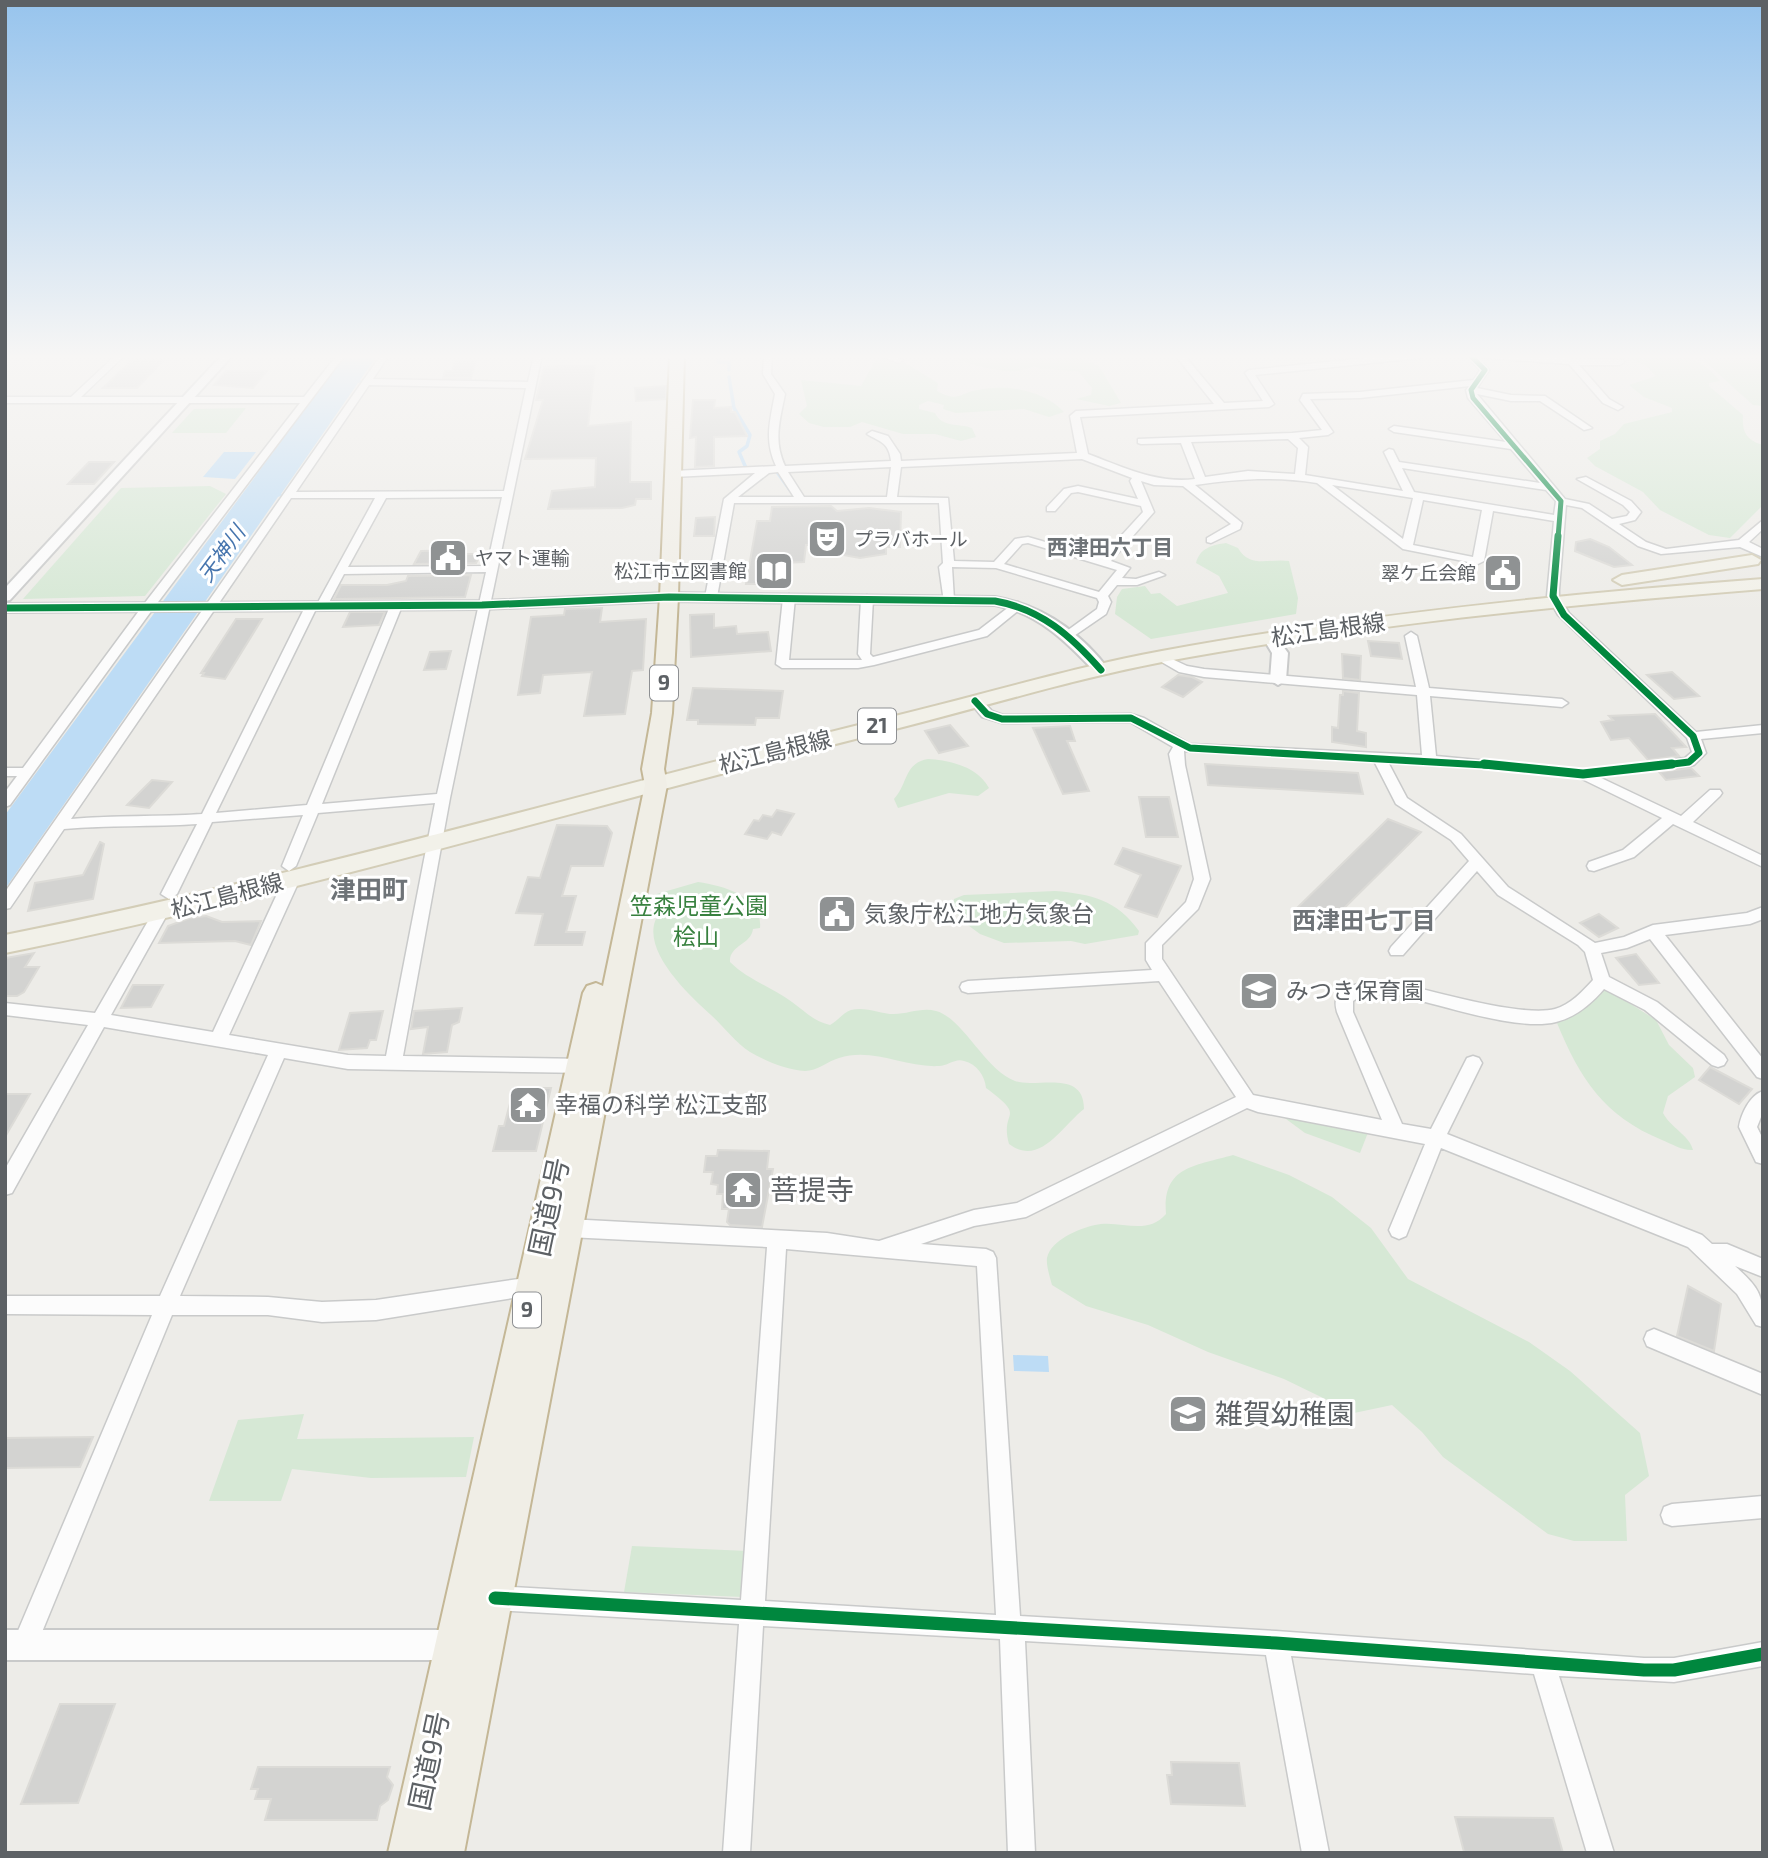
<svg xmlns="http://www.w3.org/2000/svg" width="1768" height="1858" viewBox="0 0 1768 1858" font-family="'Exo 2','Noto Sans JP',sans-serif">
<rect width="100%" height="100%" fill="#edece8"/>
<g fill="#d6e8d5">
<path d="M945,355H1102L1078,357L1099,366L1121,403L1109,406L1076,399L1091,395L1092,388L1078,371L1040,369L1034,366C1012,379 967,363 945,355Z"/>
<path d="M1630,355C1668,355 1694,349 1720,381L1709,383V386L1743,415C1742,432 1746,440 1763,445V505L1730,538L1709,535L1660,510L1643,492L1595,466L1587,458L1600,449V441L1615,434L1624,424L1672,412V408L1644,397L1629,385L1656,376L1645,365L1631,359Z"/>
<path d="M885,359L902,361L938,383L937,391C959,403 959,393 978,390C1007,384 1044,390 1064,412L1049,417L1024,409L956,413L943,409L944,405L928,401L919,405V409L935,413C942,428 959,423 972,428L976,437L961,441L935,434H903L862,422L850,427H824L809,423L799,414L807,406L801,380L861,386L875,361Z"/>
<polygon points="1702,359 1759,360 1763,363 1763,406 1753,405"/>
<polygon points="246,408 226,433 172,433 194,409"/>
<polygon points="210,486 226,494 145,596 23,599 121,488"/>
<path d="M1226,543L1238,548C1250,569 1269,558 1289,561L1298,598L1296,614L1151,639L1115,614L1117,597L1122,589L1145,586L1151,594L1160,593L1177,606L1228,593L1219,576L1196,563C1200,548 1212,545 1226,543Z"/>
<path d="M928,759C950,760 978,767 989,788L978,796L949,793L898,808L894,799C908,784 904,763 928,759Z"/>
<path d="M698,882C725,886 763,897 760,928L753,929C751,945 729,945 730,962C748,980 772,987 792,1002C806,1012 813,1021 830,1025C838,1021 842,1013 851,1010C865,1006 880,1014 894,1014C908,1014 922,1007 936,1011C963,1018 985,1070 1015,1081C1035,1089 1084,1068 1084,1109C1061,1127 1040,1167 1009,1144C999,1108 1029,1120 986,1088C985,1076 977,1064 964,1061C955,1058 948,1066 939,1066C905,1068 873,1047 839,1058C828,1061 817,1071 805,1071C786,1070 766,1061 750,1052C735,1042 724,1027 711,1015C689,995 633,944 661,911L641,907L643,898Z"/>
<path d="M1055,891C1091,894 1117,900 1139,931L1138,935L1085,944L1071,941L1004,943L980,934L961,920L953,906L954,899L964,895Z"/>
<path d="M1607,989L1656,1020L1669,1045L1693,1068L1695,1077L1668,1096L1663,1113C1670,1127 1690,1136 1693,1150C1683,1151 1672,1144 1662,1140C1604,1116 1580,1079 1557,1023L1601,990Z"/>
<polygon points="1282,1116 1369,1130 1360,1153 1305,1133"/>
<path d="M1233,1155L1289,1175L1332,1197L1371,1228L1408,1279L1529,1342L1570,1371L1640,1433L1649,1476L1625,1495L1627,1541H1574L1548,1534L1443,1457L1422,1432L1392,1405L1354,1413L1284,1379L1208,1352L1148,1325L1086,1306L1052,1285C1050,1278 1046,1265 1047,1258C1051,1240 1078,1229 1095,1225C1120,1219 1146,1237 1166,1214C1162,1166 1195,1166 1233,1155Z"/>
<polygon points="304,1414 297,1439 474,1437 466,1477 371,1478 292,1469 281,1501 209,1501 238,1420"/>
<polygon points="632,1546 748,1551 743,1597 624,1592"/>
</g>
<g fill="#bddcf5">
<polygon points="345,355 378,355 360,380 363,382 358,383 281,494 283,495 278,497 5,889 5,815"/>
<polygon points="224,452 256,452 235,479 203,477"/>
<polygon points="1013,1355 1048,1356 1049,1372 1014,1371"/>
</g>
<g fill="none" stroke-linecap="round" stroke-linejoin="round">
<g stroke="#bddcf5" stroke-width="3.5">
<polyline points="707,355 718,357 718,362 729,362 729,370"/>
<polyline points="729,377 734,408 750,435 747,446 739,452 746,468"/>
<polyline points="777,472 790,490"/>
</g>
</g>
<g fill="#d3d3d1" stroke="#dcdbd7" stroke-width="2">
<polygon points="132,360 164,360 137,388 103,388"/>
<polygon points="476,360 471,378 443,378 445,371 452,371 455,361"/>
<polygon points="595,365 588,426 631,422 630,482 651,482 651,499 636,499 635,505 622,508 548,509 552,491 595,487 596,458 525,459 543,400 536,400 544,367"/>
<polygon points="226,371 267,371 253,388 214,385"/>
<polygon points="666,386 666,399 636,401 635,388"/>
<polygon points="693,400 715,400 714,408 731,407 731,412 735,412 747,436 714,437 714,466 695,467 696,437 690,438"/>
<polygon points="89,462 114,462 94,484 68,484"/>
<polygon points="831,506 837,511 869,508 901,512 900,547 886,547 886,554 860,558 832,553 833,545 806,545 804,562 781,563 781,584 746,584 757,521 770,521 772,507"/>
<polygon points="715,517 714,536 694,536 696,518"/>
<polygon points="1590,539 1609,547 1632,565 1614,567 1575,551 1576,542"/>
<polygon points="463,550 462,554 481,554 476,563 414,564 421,551"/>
<polygon points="1500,557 1516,560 1514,578 1498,575"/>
<polygon points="471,575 465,597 334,599 341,585 387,585 406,581 408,576"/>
<polygon points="602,608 600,622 646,619 643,670 632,671 625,714 584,716 592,672 543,675 540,693 518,695 531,617 564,615 565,609"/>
<polygon points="350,612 385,612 379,625 343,627"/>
<polygon points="714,614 714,628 736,626 737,634 768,632 771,651 691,657 690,615"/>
<polygon points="236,619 262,619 225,679 202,676 204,673 201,673"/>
<polygon points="1368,641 1399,643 1402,659 1371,656"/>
<polygon points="451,651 446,669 424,670 430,652"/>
<polygon points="1342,654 1361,656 1360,680 1343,678"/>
<polygon points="1672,672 1699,696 1674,699 1647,675"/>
<polygon points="1178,675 1192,677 1202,682 1183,697 1162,687"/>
<polygon points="693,688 783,691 779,718 756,718 755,725 698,724 698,720 687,720"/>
<polygon points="1343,691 1359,693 1357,731 1366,733 1366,747 1332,742 1332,727 1338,728 1340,695 1343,695"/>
<polygon points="1655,714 1686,747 1672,748 1679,756 1648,760 1629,738 1611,740 1601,722 1613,720 1609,716"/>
<polygon points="950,725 968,746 939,753 925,731"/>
<polygon points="1070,726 1075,741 1067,741 1089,791 1063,794 1033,728"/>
<polygon points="1205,764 1358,773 1363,794 1208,785"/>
<polygon points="1691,768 1699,776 1666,780 1659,772"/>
<polygon points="152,780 172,782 149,808 127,805"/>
<polygon points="1139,797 1169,797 1178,837 1146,837"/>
<polygon points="777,810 794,814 781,835 772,832 767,839 745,834 754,820 759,821 763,815 772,817"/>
<polygon points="1388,819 1421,832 1325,927 1293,912"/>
<polygon points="557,825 607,826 612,833 603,866 571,866 562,896 576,896 566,932 585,932 582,945 535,945 543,914 516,913 528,877 540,878"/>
<polygon points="100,842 104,844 93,899 28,911 35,883 83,875"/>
<polygon points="1123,848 1181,866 1157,917 1125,907 1141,875 1115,864"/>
<polygon points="1599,914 1618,928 1599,937 1580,923"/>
<polygon points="206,916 222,922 261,921 251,945 235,941 159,943 168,926 190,918"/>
<polygon points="34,953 25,967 39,967 24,992 17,996 5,996 5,958"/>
<polygon points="1636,954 1659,983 1639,985 1616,958"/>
<polygon points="133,985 163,985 151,1007 121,1008"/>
<polygon points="462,1008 459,1022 452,1025 447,1052 423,1054 428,1027 411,1029 414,1011"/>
<polygon points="383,1011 376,1040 370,1040 367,1048 339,1050 350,1013"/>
<polygon points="1710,1067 1752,1089 1739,1104 1699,1080"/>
<polygon points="514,1088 551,1088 536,1151 493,1151 499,1126 504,1126"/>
<polygon points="5,1094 30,1094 5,1137"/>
<polygon points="718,1150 769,1151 767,1169 773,1169 762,1227 730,1225 727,1222 729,1209 722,1209 723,1194 717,1194 718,1185 711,1184 713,1172 704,1172 706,1156 717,1156"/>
<polygon points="1688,1286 1721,1304 1714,1351 1677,1336"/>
<polygon points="93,1437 80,1467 5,1468 5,1438"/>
<polygon points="60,1704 115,1704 78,1803 21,1804"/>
<polygon points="1171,1762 1239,1763 1245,1806 1171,1804 1167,1775 1172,1775"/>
<polygon points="258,1767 390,1767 387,1777 393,1785 388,1800 380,1806 377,1820 265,1820 271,1799 255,1799 258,1789 251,1789"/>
<polygon points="1455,1817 1553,1818 1563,1853 1464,1852"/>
</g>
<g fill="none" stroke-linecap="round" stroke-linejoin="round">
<g stroke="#c9caca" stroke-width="3">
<g id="minor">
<polygon points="116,355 125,355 81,397 304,397 337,355 345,355 152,610 10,805 5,807 5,792 17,776 5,776 5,768 23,768 144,604 300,403 5,403 5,397 71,397"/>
<path d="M381,355H389L373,379L528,382L534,355H542L450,798L403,1056L587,1059L593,1061L596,1066L593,1071L587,1073L348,1069L284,1058L180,1296L268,1297L322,1302L376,1300L532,1277L539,1279L542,1286L539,1293L532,1295L376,1320L322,1322L268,1315H172L33,1654L24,1657L15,1654L12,1645L152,1315L5,1314V1296H160L268,1055L104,1027L12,1193L5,1195V1169L88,1025L5,1015V1003L95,1013L155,909L160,907L168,913L111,1015L213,1032L284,879L292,874L300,879L229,1035L348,1055L386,1056L435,803L318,813L296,866L289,871L282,866L303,815L212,822L177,894L169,899L161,894L197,824C152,827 109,825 64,829L10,908L5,909V892ZM369,385L526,388L504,491L296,492ZM502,497L487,566L348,567L386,498ZM291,498H375L316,606L311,603L305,607L202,814C158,817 115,815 71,819ZM486,572L437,794L322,804L402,606L396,602L390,606L307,805L216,813L316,609L325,610L344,574Z"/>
<path d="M764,355H772L771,374L785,394C780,420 773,440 785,466L891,461C889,442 880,442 867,434L872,431L888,436L900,454L901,461L1077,453L1070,416L1076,411L1214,404L1175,355H1184L1224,403L1263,401L1245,373L1249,370L1396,355H1424L1420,358L1255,375L1274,404L1269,407L1080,417L1088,454C1123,467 1157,484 1195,479L1181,443L1141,444L1138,443V439L1292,433L1322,430L1300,400L1303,394L1360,392L1474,380L1480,370L1466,355H1475L1489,370L1477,388L1511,395L1545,396L1592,428L1584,430L1540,401H1511L1477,394L1565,499L1589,504L1612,519L1627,516L1630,512L1623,505L1577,479L1586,477L1631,501L1641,512L1635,520L1619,524L1646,542L1666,549L1739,540L1763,520V529L1749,542L1763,549V557L1740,547L1661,554L1638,546L1582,508L1566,505L1559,590V596L1569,613L1696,732L1763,725V733L1701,739L1706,753L1694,765L1689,766L1599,777L1681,816L1710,790H1720L1722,793L1720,796L1693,822L1763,856V867L1673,824L1634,857L1594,871L1589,870L1587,866L1589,862L1623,850L1662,818L1580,778L1456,765L1388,762L1407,798L1461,834L1508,887L1595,943L1624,937L1653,925L1747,913L1763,907V919L1750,924L1665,935L1763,1059V1079L1757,1077L1650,939L1627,948L1601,953L1609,977L1657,1002L1724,1055L1727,1060L1724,1065L1718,1067L1712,1065L1645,1010L1604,989C1591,1004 1576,1017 1556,1022C1520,1031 1451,1008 1414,999C1392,994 1372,987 1353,1001V1012L1402,1124L1431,1129L1467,1058L1473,1056L1479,1058L1482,1063L1447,1134L1702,1235L1712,1244H1727L1763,1259V1277L1735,1266C1760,1289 1763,1294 1763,1327L1756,1325L1737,1294L1688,1247L1441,1148L1406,1236L1399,1239L1392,1236L1389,1230L1425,1144L1258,1112L1247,1108L1026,1217L974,1226L921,1244L986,1249L993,1252L996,1258L1020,1616L1276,1631L1644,1658H1674L1763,1642V1666L1674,1682L1559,1676L1614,1853H1587L1534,1674L1291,1656L1329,1853H1302L1266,1655L1025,1641L1035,1853H1008L1000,1639L763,1626L750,1853H723L739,1624L495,1610L487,1606L483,1598L487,1590L495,1586L741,1600L767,1247L568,1237L561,1234L558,1228L561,1222L568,1219L827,1233L879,1241L974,1210L1017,1203L1236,1097L1159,981L968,993L962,991L960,987L962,983L968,981L1152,970L1146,960V943L1186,902L1194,879L1169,754L1173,747L1130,722L1002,723L982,717L969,701L970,698H980L992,711L1003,715L1131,714L1144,718L1190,744L1422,755L1417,695L1204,677L1179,672L1153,657L1159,653L1187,666L1204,669L1416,687L1405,636L1411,632L1417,636L1429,688L1562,699L1568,703L1562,707L1430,696L1436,756L1583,770L1685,758L1692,752L1687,738L1558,615L1547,596L1554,521L1493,511L1484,561L1478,564L1403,549L1317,483C1274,476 1238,479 1195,485L1242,523L1240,529L1211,543L1207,542V538L1231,524L1183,486L1154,485L1141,481L1154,512L1111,561L1130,568L1122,578L1136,579L1159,572L1165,575L1137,585H1117L1108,596L1111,602L1106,614L1068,640L1064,639V633L1097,609L1099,602L1097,598L996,568L952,567L954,600L948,604L944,602L939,567L943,563L939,503H734L717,597L715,599H707L705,597L724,499L755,473L673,477L668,474L673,471L776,466C764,440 770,421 775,394L763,374ZM1470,386L1466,390L1468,398L1506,442L1394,426L1389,429L1394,432L1511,449L1540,483L1399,462L1393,450L1389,449L1384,452L1403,491L1305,475L1308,447L1299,438L1328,435L1333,432L1310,399L1360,398ZM1288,439L1298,448L1295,474L1248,471L1205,477L1191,442ZM1082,459L1132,478L1130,481L1138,499L1078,486L1064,489L1047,507V511H1055L1071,493L1078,492L1141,506L1143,512L1101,558L1028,537L1015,539L994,562L954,561L948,498L897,497L901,467ZM891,467L887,497H804L788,472ZM1402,468L1546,490L1556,501L1554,515L1414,492ZM778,472L794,497H738L769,473ZM1332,485L1413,498L1403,539ZM1423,500L1482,510L1473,557L1413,545ZM1028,543L1117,570L1099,592L1004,564L1022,544ZM1184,751L1374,761L1396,804L1451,840L1469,861L1391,947L1389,951L1391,955H1403L1477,871L1498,895L1578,945L1585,952L1593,980C1583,991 1570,1005 1555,1009C1521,1018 1426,989 1389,981C1376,980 1339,983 1336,1000C1335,1004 1336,1008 1337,1012L1382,1120L1253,1095L1162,959V945L1198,909L1210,879L1185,765ZM786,1249L977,1266L996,1615L765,1601Z"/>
<polygon points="877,355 890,355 903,360 899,363"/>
<polygon points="1482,355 1623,360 1624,362 1620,365 1579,365 1609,399 1623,407 1618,410 1603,403 1569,364 1486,358"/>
<polygon points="789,594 795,598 789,660 862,660 858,654 861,599 867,595 873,599 870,654 873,657 979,630 1014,603 1018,602 1024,606 987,636 874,665 858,668 782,668 776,664 783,598"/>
<path d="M1763,1091V1112L1757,1127L1763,1139V1164L1756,1162L1739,1127C1741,1114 1750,1095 1763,1091Z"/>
<polygon points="1654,1329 1763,1374 1763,1395 1647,1346 1644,1339 1647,1332"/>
<polygon points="1763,1496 1763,1518 1672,1526 1664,1523 1661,1515 1664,1507 1672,1504"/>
</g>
</g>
<g stroke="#c9caca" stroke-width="4">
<g id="tertiary">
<polygon points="222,355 233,355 10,600 5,601 5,588"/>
<path d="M669,593L995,597C1042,605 1080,632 1109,670L1101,675L1096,673C1067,642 1038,613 995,605L669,601L482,609L5,612V604L482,601Z"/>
<polygon points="1270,634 1275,635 1288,653 1286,680 1278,685 1270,680 1272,653 1263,638"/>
<polygon points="5,1630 460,1630 471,1634 475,1645 471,1656 460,1660 5,1660"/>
</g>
</g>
<g stroke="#d3cdb7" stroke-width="4">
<g id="primary">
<polygon points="1752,555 1761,560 1758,564 1622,585 1613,580 1622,575"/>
<path d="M1763,579V589C1562,605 1360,625 1162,662C1074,679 986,706 899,728C601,802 307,892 5,953V935C307,875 601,788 899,715C986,694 1074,667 1162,651C1360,615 1562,594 1763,579Z"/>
</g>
</g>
<g stroke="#c4b796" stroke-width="4">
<polygon id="trunk" points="670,355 684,355 678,597 672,713 664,769 667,785 464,1853 388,1853 583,993 587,986 596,983 603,986 645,785 642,769 652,713 660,597"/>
</g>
<use href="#minor" fill="#fcfcfc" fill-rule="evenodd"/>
<use href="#tertiary" fill="#fcfcfc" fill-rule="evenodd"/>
<use href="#primary" fill="#f2f1e9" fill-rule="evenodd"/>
<use href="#trunk" fill="#f0eee6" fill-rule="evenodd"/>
<g stroke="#fff" stroke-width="8">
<polyline id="cycleway-far3" points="1470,355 1485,370 1471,390 1473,398 1561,501 1558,538"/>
</g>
<g stroke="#fff" stroke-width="10">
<g id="cycleway-far2">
<polyline points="1558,536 1553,596 1564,615 1693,736 1699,753 1689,762 1657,766"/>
<path d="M5,608L482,605L669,597L995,601C1041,609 1071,636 1101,670"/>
<polyline points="975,701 987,714 1002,719 1131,718 1190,748 1501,766"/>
</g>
</g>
<g stroke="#fff" stroke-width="13">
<polyline id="cycleway-far1" points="1484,764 1583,774 1672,764"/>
</g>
<g stroke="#fff" stroke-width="18">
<polyline id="cycleway" points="495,1598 1276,1643 1644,1670 1674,1670 1763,1654"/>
</g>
<use href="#cycleway-far3" stroke="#00873e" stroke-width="5"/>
<use href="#cycleway-far2" stroke="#00873e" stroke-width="7"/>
<use href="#cycleway-far1" stroke="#00873e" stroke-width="9"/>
<use href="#cycleway" stroke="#00873e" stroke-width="13"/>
</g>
<linearGradient id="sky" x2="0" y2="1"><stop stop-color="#97c4ed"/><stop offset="0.58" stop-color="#f7f6f5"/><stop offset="1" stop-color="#f7f6f5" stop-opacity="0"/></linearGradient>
<rect width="1768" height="615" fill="url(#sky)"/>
<defs>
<g id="theatre-square" transform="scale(2.0125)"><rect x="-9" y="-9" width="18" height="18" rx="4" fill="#8f9293" stroke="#fff"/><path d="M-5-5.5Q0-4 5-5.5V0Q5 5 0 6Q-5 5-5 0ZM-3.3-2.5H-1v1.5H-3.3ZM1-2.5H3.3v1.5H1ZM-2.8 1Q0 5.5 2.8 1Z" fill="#fff"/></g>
<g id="civic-square" transform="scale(2.0125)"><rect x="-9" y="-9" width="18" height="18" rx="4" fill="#8f9293" stroke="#fff"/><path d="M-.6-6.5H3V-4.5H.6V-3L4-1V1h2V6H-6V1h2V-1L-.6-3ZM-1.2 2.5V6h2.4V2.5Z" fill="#fff"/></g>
<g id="library-square" transform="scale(2.0125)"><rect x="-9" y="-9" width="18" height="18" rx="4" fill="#8f9293" stroke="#fff"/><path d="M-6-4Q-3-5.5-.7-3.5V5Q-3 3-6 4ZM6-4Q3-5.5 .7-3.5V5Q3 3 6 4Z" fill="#fff"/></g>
<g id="school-square" transform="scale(2.0125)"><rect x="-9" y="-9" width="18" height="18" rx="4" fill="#8f9293" stroke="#fff"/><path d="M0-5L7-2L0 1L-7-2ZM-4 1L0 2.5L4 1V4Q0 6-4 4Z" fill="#fff"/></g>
<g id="temple-square" transform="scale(2.0125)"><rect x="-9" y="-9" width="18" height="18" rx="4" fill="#8f9293" stroke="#fff"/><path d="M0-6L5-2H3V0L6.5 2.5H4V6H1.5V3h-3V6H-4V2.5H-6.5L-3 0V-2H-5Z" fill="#fff"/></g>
</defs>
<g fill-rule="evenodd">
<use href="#theatre-square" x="827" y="539"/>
<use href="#civic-square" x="448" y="558"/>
<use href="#library-square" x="774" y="571"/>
<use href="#civic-square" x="1503" y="573"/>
<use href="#civic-square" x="837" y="914"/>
<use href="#school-square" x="1259" y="991"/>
<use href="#temple-square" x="528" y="1105"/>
<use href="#temple-square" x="743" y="1190"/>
<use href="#school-square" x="1188" y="1414"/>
</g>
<g text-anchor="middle" stroke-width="6" stroke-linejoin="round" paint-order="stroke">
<g font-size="19" fill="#5d6165" stroke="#fff" text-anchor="start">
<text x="854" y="546">プラバホール</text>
<text x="475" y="565">ヤマト運輸</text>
<text x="747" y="578" text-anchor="end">松江市立図書館</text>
<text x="1476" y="580" text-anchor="end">翠ケ丘会館</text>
</g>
<g font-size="21" font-weight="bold" fill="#6e7377" stroke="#fff">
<text x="1110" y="555">西津田六丁目</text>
</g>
<g font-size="21" font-style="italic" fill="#4675ae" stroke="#fff">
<text transform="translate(222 554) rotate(-54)" y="7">天神川</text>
</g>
<g fill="#fff" stroke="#8e9093" stroke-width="2">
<rect x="650" y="665.5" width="28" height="35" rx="5"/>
<rect x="858" y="708.5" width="38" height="35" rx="5"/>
<rect x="513" y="1292.5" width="28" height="35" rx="5"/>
</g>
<g font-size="21" font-weight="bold" fill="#5d6165">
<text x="664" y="690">9</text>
<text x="877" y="733">21</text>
<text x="527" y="1317">9</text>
</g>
<g font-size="23" fill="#5d6165" stroke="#fff">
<text transform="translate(1328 630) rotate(-8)" y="8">松江島根線</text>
<text transform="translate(775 752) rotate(-14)" y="8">松江島根線</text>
<text transform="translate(227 896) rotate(-15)" y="8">松江島根線</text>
</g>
<g font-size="23" fill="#38813f" stroke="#fff">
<text x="699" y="914">笠森児童公園</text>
<text x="696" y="945">桧山</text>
</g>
<g font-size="23" fill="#5d6165" stroke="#fff" text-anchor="start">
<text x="864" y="922">気象庁松江地方気象台</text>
<text x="1286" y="999">みつき保育園</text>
<text x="555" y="1113">幸福の科学 松江支部</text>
</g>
<g font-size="24" font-weight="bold" fill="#6e7377" stroke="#fff">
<text x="1364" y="929">西津田七丁目</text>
</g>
<g font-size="26" font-weight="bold" fill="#6e7377" stroke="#fff">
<text x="369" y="899">津田町</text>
</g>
<g font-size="28" fill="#5d6165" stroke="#fff" text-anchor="start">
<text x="770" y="1200">菩提寺</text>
<text x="1215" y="1424">雑賀幼稚園</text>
</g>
<g font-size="28" fill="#5d6165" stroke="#fff">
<text transform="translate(549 1207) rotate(-78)" y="10">国道9号</text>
<text transform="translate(429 1761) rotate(-78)" y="10">国道9号</text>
</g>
</g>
<rect width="1768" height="1858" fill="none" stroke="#5d6165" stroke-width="14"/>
</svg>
